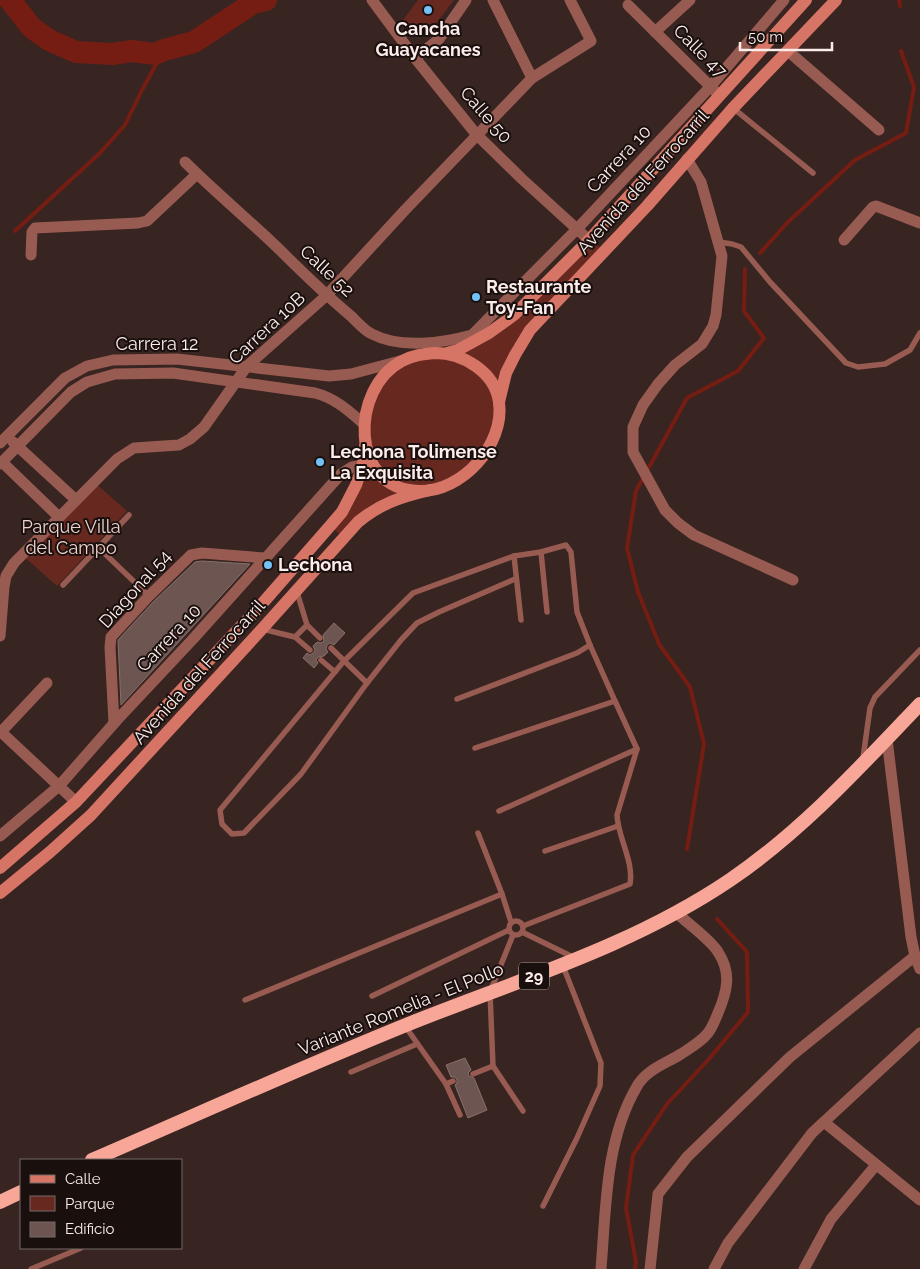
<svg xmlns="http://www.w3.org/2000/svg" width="920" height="1269" viewBox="0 0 920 1269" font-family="Raleway,sans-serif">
<rect width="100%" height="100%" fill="#382421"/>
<g fill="#67281f">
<polygon points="418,0 454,0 426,37 403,20"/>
<polygon points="589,240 605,250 522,341 499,417 471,470 397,498 343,537 330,526 356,485 364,424 387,373 435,353 489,333"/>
<polygon points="94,482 127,511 57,586 22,555"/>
</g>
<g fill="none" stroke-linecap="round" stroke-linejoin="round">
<g stroke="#751d13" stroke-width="4">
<polyline points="899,0 900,6"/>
<polyline points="15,231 100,153 125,125 142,90 164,50"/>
<polyline points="760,253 788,222 855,160 906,133 914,87 901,51"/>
<polyline points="687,849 704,744 690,687 659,644 638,592 627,548 636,491 687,398 738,371 764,338 744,311 745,269"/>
<polyline points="635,1269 636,1262 626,1208 633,1155 667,1104 709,1059 748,1012 747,952 717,919"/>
</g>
<polyline stroke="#751d13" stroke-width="22" points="10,0 32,28 49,40 76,52 112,54 132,51 155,54 164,50 194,42 253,3 266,0"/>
</g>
<g fill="#6d5652" stroke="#876f6a">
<polygon points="202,561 250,564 121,705 118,640 154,601 195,562"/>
<polygon points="334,623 345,633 334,645 330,643 327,645 326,649 328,652 324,656 318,657 316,660 318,663 314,668 303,658 307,653 310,655 313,653 315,650 313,646 317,642 321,643 324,641 323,635"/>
<polygon points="465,1058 471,1070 468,1073 469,1076 474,1078 487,1110 468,1118 455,1085 457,1083 457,1080 455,1077 451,1077 446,1065"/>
</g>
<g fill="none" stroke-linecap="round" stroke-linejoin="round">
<g stroke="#985b51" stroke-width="5.5">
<polyline points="733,108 813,173"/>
<polyline points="719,242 732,244 741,247 770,282 846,363 858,367 885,364 910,350 920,333"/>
<polyline points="99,548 149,596"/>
<polyline points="541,552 547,612"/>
<polyline points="514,556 521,620"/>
<polyline points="63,585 129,515"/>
<polyline points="297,592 307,625 320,638"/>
<polyline points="262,629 295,637 310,650"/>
<polyline points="295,637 307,625"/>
<polyline points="331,648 367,683 401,640 417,623 439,612 515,579"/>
<polyline points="321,660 335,672"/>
<polyline points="367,683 301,774 244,833 232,834 222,824 220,810 344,661 413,593 514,556 541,552 566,545 571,552 577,612 590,645 577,653 457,699"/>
<polyline points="475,748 615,701 590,645"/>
<polyline points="863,758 870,708 875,697 920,650"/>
<polyline points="499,811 637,749 615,701"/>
<polyline points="478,833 502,894"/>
<polyline points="545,851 618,826"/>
<circle cx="516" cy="928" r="7"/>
<path d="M523,926L630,884C634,861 618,838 617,815L637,749"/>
<polyline points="522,932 575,958"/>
<polyline points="372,996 509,930"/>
<polyline points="245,1000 502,894 511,922"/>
<polyline points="405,1026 446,1084 453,1081"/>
<polyline points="493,1066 523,1111"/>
<polyline points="351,1072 417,1044"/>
<polyline points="473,1074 493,1066 490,992 513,935"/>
<polyline points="446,1084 460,1115"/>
<polyline points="543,1206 577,1138 600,1086 601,1063 563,966"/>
<polyline points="31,1269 81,1248"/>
</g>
<g stroke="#985b51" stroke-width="11">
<polyline points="372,0 415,58 476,134 522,179 589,240"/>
<polyline points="493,0 532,78"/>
<polyline points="628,5 715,91"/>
<polyline points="655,32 690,0"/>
<polyline points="788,51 879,130"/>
<polyline points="415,58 439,39 466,0"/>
<polyline points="687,159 701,182 722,256 716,315 713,326 702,344 675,365 658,384 643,405 633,427 633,452 665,510 678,523 694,535 793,580"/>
<path d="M185,162C215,192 249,220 280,250C303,273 327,296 352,317C358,323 365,331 372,334C400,349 443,343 472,335L577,229L710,87L784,0"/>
<polyline points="844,240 873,207 876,206 920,223"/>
<polyline points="31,255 32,232 35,228 138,223 147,221 197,174"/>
<polyline points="13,442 76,500"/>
<polyline points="0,443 65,378 87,366 113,360 177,359 329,376 351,374 400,361"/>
<polyline points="2,462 59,517"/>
<path d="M0,464L71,392L87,382L115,374L173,373L315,393C335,398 349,411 364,424"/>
<polyline points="0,636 4,587 6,576 14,563 117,459 134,448 179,445 190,439 204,427 247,366 326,296 405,210 532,78 591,41 570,0"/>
<polyline points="114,723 110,647 111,637 149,596 191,555 202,553 264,558"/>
<polyline points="0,731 76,802"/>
<polyline points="0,733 47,683"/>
<polyline points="887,739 911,937 915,956 920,969"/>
<polyline points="0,836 59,786 117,720 193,639 341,474 352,467 363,465"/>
<polyline points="824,1122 920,1200"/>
<path d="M601,1269C606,1209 605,1142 636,1088C645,1070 665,1064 681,1054C690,1048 701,1042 708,1033C712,1028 715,1020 718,1013C727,992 732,973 718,952C710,939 689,925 677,913"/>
<polyline points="650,1269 658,1194 687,1157 790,1057 915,956"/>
<polyline points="714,1269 728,1243 812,1133 920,1033"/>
<polyline points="804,1269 831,1219 876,1165"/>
</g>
<g stroke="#d67465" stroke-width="12">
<path d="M435,353C463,353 495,372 499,402C505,445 462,492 419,491C349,490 350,388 402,361C413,355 424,354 435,353Z"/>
<polyline points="447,353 458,350 489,333 514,315 589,240 806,0"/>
<polyline points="499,402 506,373 515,355 530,330 647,206 733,108 836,0"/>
<polyline points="0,868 76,802 261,605 330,526 342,512 356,485 363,465 365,446"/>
<path d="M0,893L50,852L91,815L262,629L358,522C381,503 401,497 430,490"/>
</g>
<g stroke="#f8a698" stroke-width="14">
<path d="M92,1160C196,1115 300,1068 406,1025C515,981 631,947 730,880C802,831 860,767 920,704"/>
<polyline points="0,1202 21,1192"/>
</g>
</g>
<g fill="#73c1f6" stroke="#19100e" stroke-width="2">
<circle cx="428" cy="10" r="5"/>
<circle cx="476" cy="297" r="5"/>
<circle cx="320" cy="462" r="5"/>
<circle cx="268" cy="565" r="5"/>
</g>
<g text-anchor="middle" stroke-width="4" stroke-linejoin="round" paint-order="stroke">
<rect fill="#19100e" stroke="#b8aba9" stroke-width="1" x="519" y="962.5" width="30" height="27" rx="4"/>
<g font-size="16" font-weight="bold" fill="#fcedeb">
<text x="534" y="982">29</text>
</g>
<g font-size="18" font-weight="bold" fill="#fcedeb" stroke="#19100e" text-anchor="start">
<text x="428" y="35" text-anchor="middle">Cancha<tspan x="428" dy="21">Guayacanes</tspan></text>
<text x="486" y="293">Restaurante<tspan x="486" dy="21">Toy-Fan</tspan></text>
<text x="330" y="458">Lechona Tolimense<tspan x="330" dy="21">La Exquisita</tspan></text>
<text x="278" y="571">Lechona</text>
</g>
<g font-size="18" fill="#fcedeb" stroke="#19100e">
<text transform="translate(700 51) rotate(45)" y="6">Calle 47</text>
<text transform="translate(486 115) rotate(49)" y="6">Calle 50</text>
<text transform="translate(619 159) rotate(-47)" y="6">Carrera 10</text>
<text transform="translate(643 182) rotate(-48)" y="6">Avenida del Ferrocarril</text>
<text transform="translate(327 271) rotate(43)" y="6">Calle 52</text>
<text transform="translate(267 328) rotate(-43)" y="6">Carrera 10B</text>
<text x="157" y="350">Carrera 12</text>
<text transform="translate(135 589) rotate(-48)" y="6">Diagonal 54</text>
<text transform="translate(169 638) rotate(-47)" y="6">Carrera 10</text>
<text transform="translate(199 672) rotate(-48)" y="6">Avenida del Ferrocarril</text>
<text transform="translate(401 1009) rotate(-22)" y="6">Variante Romelia - El Pollo</text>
</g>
<g font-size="18" fill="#eed3ce" stroke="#19100e">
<text x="71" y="533">Parque Villa<tspan x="71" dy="21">del Campo</tspan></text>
</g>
</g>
<rect x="20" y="1159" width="162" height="90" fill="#19100e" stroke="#746866"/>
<rect x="30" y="1175" width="25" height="8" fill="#d67465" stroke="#746866"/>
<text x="65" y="1184" font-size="15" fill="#fcedeb">Calle</text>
<rect x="30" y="1196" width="25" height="15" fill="#67281f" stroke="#746866"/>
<text x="65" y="1209" font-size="15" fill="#fcedeb">Parque</text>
<rect x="30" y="1222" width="25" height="15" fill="#6d5652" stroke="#746866"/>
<text x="65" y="1234" font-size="15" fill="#fcedeb">Edificio</text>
<path d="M740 42v8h92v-8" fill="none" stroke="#fcedeb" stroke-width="2.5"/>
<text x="748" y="42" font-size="15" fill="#fcedeb" stroke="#19100e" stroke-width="4" paint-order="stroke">50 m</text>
</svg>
